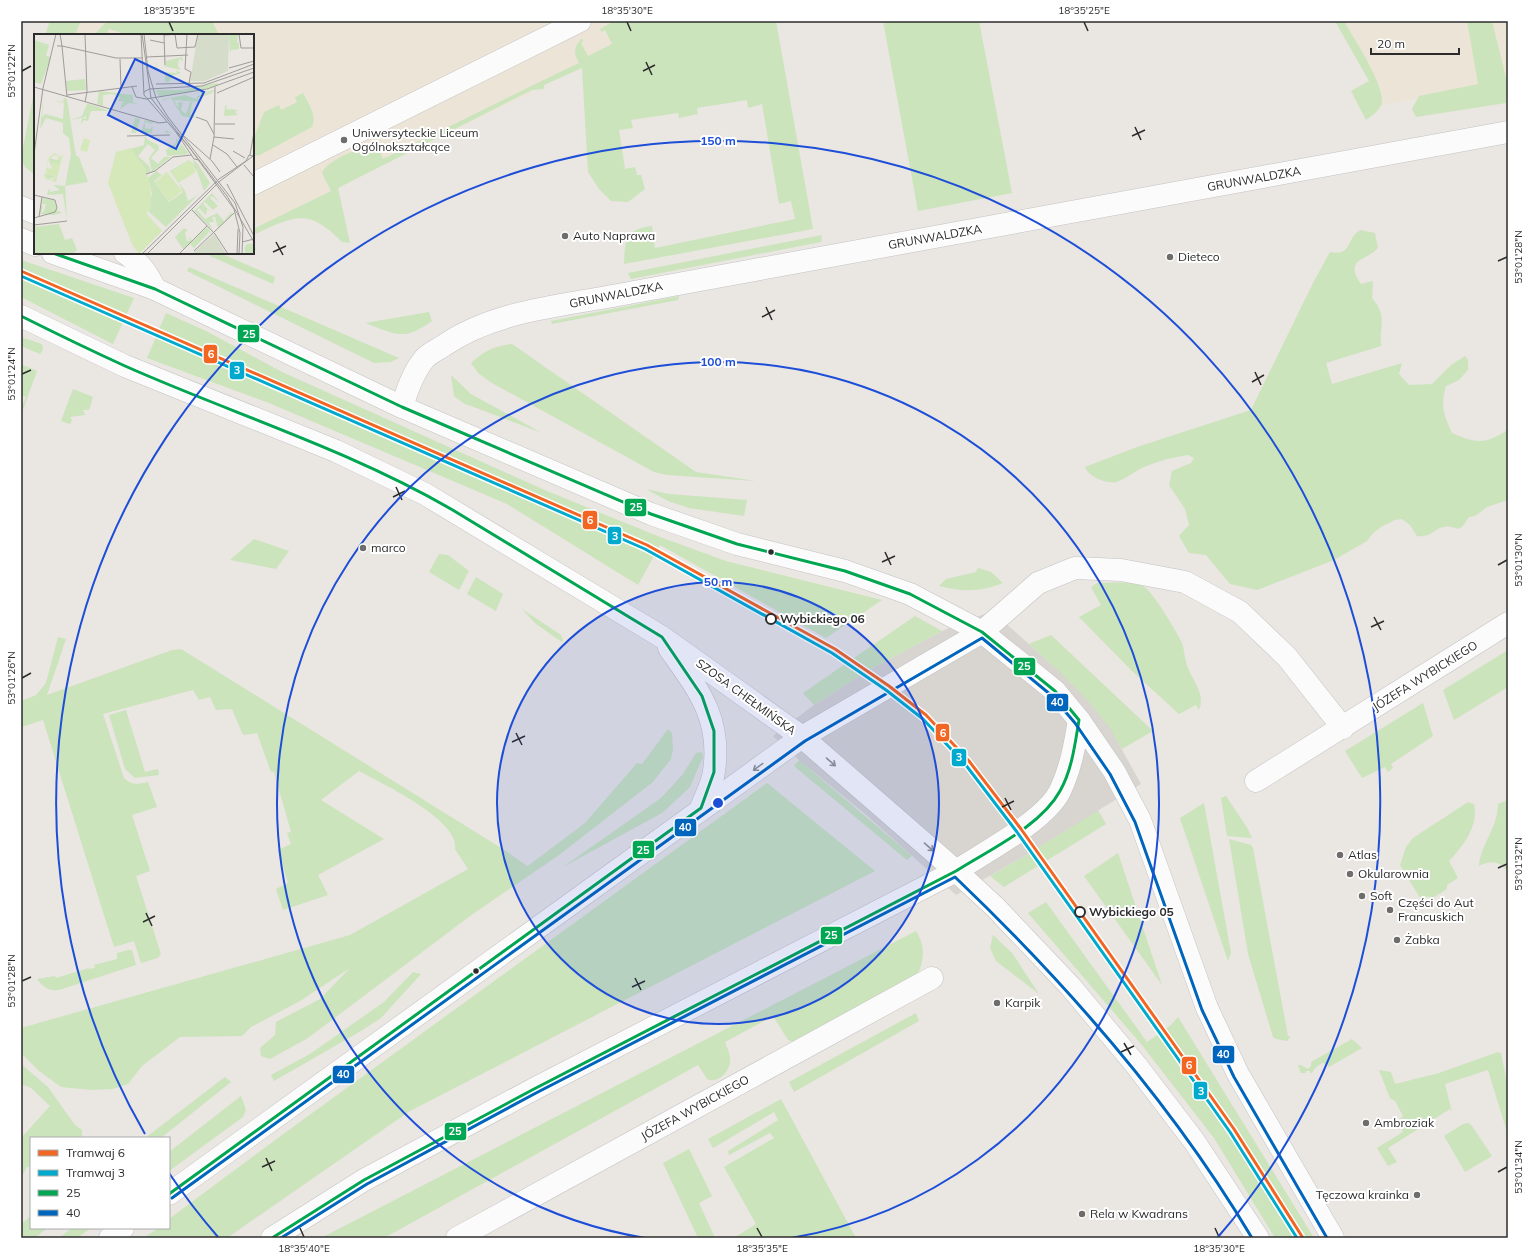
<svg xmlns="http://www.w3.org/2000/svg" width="1529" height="1259" viewBox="0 0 1529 1259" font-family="Mulish,sans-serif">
<rect width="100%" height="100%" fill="#eae6e2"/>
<g fill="#ece5d7">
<polygon points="69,21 675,21 551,82 544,85 544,89 532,90 532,92 261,225 253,221 253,35 65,35"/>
<polygon points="1335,21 1508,21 1508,83 1381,105 1369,81"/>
</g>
<g fill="#cbe4bc">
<polygon points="50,21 82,21 79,25 75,35 45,35"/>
<polygon points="107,21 212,21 219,35 129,35 109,29 106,35 94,35"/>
<path d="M615,21H776L813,229L624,264C625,241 625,229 652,226L655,248L795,219L791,201L779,204L762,104L748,108L747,100L697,108L698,114L679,118L678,113L631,120L633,128L619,130L625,169L635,167L637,175H641L645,189L628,202L611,201L599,189L588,172L582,68L544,85V89L532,90L338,188L350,243L342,242C308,207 294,216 253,235V229L331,191L322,173C326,161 361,146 374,146L380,152L383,159L562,71L579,63C573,52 574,47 582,38L583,41L581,43L588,56L612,44L605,30L602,32L599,29Z"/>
<polygon points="883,21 979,21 1012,193 918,211"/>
<path d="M1335,21H1344C1354,39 1383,82 1382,102C1381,109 1372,116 1366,120L1351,91L1369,81Z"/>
<polygon points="1467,21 1492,21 1508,86 1506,103 1416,117 1412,109 1419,96 1478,84"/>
<polygon points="35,87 35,175 25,167 21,158"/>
<path d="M303,93C309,104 317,115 312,127L260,155L253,156V140L264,112L279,105L281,110L297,102L295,97Z"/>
<path d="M1360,230L1375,233L1378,248C1367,261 1343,258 1361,284L1373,281L1372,298C1388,317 1379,323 1381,346L1326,363L1332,384L1402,363L1399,374L1409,385L1432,384L1451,365L1465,356L1468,360V370L1459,380L1446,386C1440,405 1444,416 1452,433C1477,444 1485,444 1508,430V500L1487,507L1475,516L1469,517L1462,527L1458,529C1435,520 1436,539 1417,536L1410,525L1402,519L1395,520L1381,527L1373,533L1367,541L1334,560L1257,590L1230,584L1206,555L1189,553L1179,536L1189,525L1185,509L1169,485L1172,471L1191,463L1194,458L1188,455C1173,457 1158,461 1144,467C1135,471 1126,479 1116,482C1106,484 1089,477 1085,467L1137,447L1251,410L1313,283L1330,252C1353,256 1345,240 1360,230Z"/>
<polygon points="822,235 821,242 631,279 628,273"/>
<polygon points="211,253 220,253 275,277 273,284 210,256"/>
<polygon points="21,260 134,298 113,344 21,297"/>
<polygon points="189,267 399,358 391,362 374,363 187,271"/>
<polygon points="679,296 678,300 552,324 551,321"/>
<path d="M429,312L432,321C403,342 396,334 365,323Z"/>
<polygon points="166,313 208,332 282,372 547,491 660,537 726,561 882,600 826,638 660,545 638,585 507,504 269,403 147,358"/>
<polygon points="21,337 42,344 43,349 40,354 21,346"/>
<path d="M512,344L696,472L756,481L667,475L654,472L492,383L479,374L471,363C484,351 495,346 512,344Z"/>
<polygon points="21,364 37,371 21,415 21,409 26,397 21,395"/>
<polygon points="451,375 471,394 542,433 463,403 454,396"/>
<polygon points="73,389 93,397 89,410 83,410 85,415 70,417 72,420 70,424 61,421"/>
<polygon points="646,489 669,494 747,500 744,516 689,508 668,501"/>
<polygon points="254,539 289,551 276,569 230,560"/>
<polygon points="439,554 448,555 469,571 459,590 429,572"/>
<path d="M978,568L991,572L1003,583C980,592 962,592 939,586L946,579L976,572Z"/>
<polygon points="476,577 503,594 496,611 467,594"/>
<path d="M1097,583C1109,583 1132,581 1143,586C1152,590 1176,631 1181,641C1185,649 1184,659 1188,668C1193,681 1206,695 1199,710L1196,705L1179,714L1132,671L1079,617L1101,605L1091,587Z"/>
<polygon points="522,609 561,635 563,640 562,642 536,624"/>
<polygon points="915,616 942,631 866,672 814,705 803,693"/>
<path d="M1051,635L1153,731L1122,749C1098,708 1065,676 1029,644Z"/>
<path d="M58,637L66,639L47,695L172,650L181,649L506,851L527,866L525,868L585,823L637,763L642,764L668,729L672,733L673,749L671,759L653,782L559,855L470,916L308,1038L270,1059L261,1056L260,1048L275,1035L276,1022L320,999L350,968L300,1001L251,1027L242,1036L180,1037L142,1066L128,1084L113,1089L91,1090L61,1087L39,1071L21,1053V1028L350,935L468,869L455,849C460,820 381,783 359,771L321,800L384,839L318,875L328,895L283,910L276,889L288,883L278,850L291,844L287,833L291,832L274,772H271L257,733L243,735L232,709L216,710L210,697L199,700L193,690L103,714L124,778C132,786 138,784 148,782L157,807L132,815L150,871L136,876L161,954L158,958L141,963L134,941L114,947L43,720L21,727V701L36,695L46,683Z"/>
<polygon points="1508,650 1508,687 1454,720 1443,690"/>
<polygon points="1423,703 1433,736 1391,764 1393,768 1388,772 1385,767 1362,778 1345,751"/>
<polygon points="126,710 145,772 158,769 159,775 135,778 125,769 109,715"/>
<polygon points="702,752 703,757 690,787 662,813 563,867 661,798 683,774 696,753"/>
<polygon points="799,760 912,856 907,860 794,766"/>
<polygon points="767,783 875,871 410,1111 227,1238 144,1238 158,1228 169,1228 169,1219 282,1135"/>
<polygon points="1226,796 1248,829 1252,838 1227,836 1221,798"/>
<path d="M1508,800V872C1500,861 1491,860 1479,866C1481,843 1498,828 1498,804Z"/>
<path d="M1468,802L1474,804C1479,826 1463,846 1449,861L1458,878L1447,885V889L1431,899L1428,896L1422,901L1400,865L1406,847L1413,838Z"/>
<polygon points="1204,803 1231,953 1228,961 1180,818"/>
<polygon points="1098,810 1106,824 1004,887 990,876 1023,857"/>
<polygon points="1229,839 1251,845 1253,848 1288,1036 1291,1036 1287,1041 1276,1039 1273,1037 1248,954"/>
<polygon points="1118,853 1162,985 1084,876"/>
<polygon points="1046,902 1147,1042 1171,1025 1178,1017 1314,1238 1275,1238 1214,1138 1141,1044 1028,913"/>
<path d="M916,931C925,944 925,961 917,975L793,1042L788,1040L773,1016L725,1042C727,1048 731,1055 730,1062C729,1072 718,1084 707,1079L698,1065L384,1238H321Z"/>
<polygon points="993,935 1012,953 1039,994 996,961 990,948"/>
<path d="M128,950H132L136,965L59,990C48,991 43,987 37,979L55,976L56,978L89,968V969L95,968L94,965L117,959V953Z"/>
<polygon points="413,972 421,974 381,1018 361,1031 274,1081 271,1075 310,1054 384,1002"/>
<polygon points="916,1013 919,1021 794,1092 789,1082"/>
<polygon points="1352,1039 1362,1048 1329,1067 1327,1064 1322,1063 1315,1068 1312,1073 1310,1073 1310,1071 1306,1071 1305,1073 1301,1073 1298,1065 1301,1065 1308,1069 1311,1066 1311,1062"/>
<polygon points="1498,1052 1501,1053 1508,1088 1508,1135 1488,1070 1445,1084 1452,1112 1450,1109 1388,1148 1397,1162 1388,1166 1377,1148 1403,1132 1398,1121 1403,1116 1395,1101 1390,1098 1379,1070 1391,1072 1395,1084 1439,1073"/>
<polygon points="21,1064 48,1087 75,1125 82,1130 82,1136 80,1138 31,1138 31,1166 27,1167 21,1178 21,1138 50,1106 31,1088 21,1084"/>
<polygon points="225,1077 231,1082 161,1138 145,1138"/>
<polygon points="241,1096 246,1110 243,1117 169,1171 169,1152"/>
<polygon points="781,1099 856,1238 734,1238 756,1224 724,1167 774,1138 770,1133 729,1155 728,1151 778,1120 774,1112 713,1148 708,1139"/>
<polygon points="1468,1123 1472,1126 1492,1156 1465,1172 1444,1136 1463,1124"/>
<polygon points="689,1149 712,1196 699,1203 715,1238 698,1238 663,1163"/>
<polygon points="31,1216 31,1228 47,1228 35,1238 21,1238 21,1224"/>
<polygon points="72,1228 91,1228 77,1238 59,1238"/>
</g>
<polygon fill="#d8d4d0" points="992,611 1060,672 1088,701 1110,728 1141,784 1023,857 956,895 864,813 799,760 773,736 814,705 866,672 942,631"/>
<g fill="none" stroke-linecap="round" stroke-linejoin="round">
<g stroke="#c3c2c3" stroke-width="23">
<g id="minor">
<polyline points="253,184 580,21"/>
<polyline points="21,207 35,213"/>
<path d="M125,253C141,264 147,272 155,289"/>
<path d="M402,407C407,390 413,372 425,358C430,353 437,350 443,346C493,311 560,306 618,295L1508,132"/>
<polyline points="982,632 1038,583 1075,568 1121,570 1185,582 1240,612 1287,657 1343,728"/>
<polyline points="1256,781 1508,623"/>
<polyline points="457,1238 932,978"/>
</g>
</g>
<g stroke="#c3c2c3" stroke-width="23">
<g id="secondary">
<polyline points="21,239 35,245"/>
<polyline points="53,253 155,289 402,407 651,514 737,544 845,571 910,594 982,632 1055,691 1079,720 1114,771 1140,820 1207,1008 1238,1074 1333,1238"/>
<polyline points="21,316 125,366 336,451 425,494 662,637 802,737 956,871 995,907 1070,986 1136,1065 1194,1141 1258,1238"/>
<path d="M669,648C697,688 722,718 714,771C713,783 705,797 701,808"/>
<polyline points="169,1194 802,737 982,632"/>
<polyline points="110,1238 123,1228"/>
<path d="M272,1238L364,1180L534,1089L956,871C985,852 1045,821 1060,791C1071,768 1075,744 1079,720"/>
</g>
</g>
<use href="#minor" stroke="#fcfbfb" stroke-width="22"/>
<use href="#secondary" stroke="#fcfbfb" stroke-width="22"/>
<g stroke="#fff" stroke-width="6">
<g id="bus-1">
<path d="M53,253L155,289L402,407L651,514L737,544L845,571L910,594L982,632L1055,691L1079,720C1075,744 1072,770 1060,791C1041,826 989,850 956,871L534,1089L364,1180L272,1238"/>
<path d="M21,316C55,333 90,350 125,366C233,414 347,449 451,509L662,637L702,696L714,731V772L701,808L169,1194"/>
</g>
</g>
<g stroke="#fff" stroke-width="6">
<g id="bus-2">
<polyline points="172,1198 805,741 982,638 1051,695 1075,723 1110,774 1135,822 1202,1010 1234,1077 1327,1238"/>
<path d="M281,1238L367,1184L536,1093L955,877C1066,983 1173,1105 1252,1238"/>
</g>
</g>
<use href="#bus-1" stroke="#00a651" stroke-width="3"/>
<use href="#bus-2" stroke="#0065bd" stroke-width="3"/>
<g stroke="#fff" stroke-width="6">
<polyline id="tram-1" points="21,271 647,545 835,649 889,686 926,715 969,761 1021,829 1234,1129 1303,1238"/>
</g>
<g stroke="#fff" stroke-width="6">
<polyline id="tram-2" points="21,276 645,549 832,653 886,690 923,719 965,764 1017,832 1230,1132 1297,1238"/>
</g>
<use href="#tram-1" stroke="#f26522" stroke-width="3"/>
<use href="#tram-2" stroke="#00a9ce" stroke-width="3"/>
</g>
<defs><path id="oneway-shaft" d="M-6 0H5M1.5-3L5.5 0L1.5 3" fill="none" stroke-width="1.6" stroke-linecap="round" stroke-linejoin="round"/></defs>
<g stroke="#949494">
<use href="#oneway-shaft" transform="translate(831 762) rotate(41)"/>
<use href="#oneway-shaft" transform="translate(758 767) rotate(144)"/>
<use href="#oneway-shaft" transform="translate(929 847) rotate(41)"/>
</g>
<path fill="none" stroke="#2c2c2c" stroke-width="1.5" d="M169,22L173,31M627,22L631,31M1084,22L1088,31M646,62L652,75M22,71L31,66M643,71L655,65M1135,127L1141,140M1132,136L1145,130M276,242L283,255M273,252L286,246M1498,261L1507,257M766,307L772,320M762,317L775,310M1255,372L1261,385M22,374L31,370M1252,382L1264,375M396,487L402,500M393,497L405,491M885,552L891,565M882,562L895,556M1498,565L1507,560M1374,617L1381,630M1371,627L1384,621M22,678L31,673M516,733L522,745M512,742L525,736M1005,798L1011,810M1002,807L1014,801M1498,868L1507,864M146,913L152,926M143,922L155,916M635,978L641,990M22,981L31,977M632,987L645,981M1124,1043L1131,1055M1121,1052L1134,1046M266,1158L272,1171M262,1167L275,1161M1498,1172L1507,1167M300,1228L304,1237M757,1228L762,1237M1215,1228L1219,1237"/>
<circle cx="718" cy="803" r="221" fill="#1d4ed8" fill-opacity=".12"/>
<g fill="none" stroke="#1d4ed8" stroke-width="2">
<circle cx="718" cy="803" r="221"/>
<path d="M645 1238A441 441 0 1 1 791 1238"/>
<path d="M218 1237A662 662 0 0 1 169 1173M145 1134A662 662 0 1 1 1218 1237"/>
</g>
<g fill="#6e6d6c" stroke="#fff" stroke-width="1.5">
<circle cx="344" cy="140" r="4"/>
<circle cx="565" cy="236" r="4"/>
<circle cx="1170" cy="257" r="4"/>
<circle cx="363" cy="548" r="4"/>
<circle cx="1340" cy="855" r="4"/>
<circle cx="1350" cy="874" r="4"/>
<circle cx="1362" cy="896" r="4"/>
<circle cx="1390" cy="910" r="4"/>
<circle cx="1397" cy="940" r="4"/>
<circle cx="997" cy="1003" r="4"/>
<circle cx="1366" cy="1123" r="4"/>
<circle cx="1417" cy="1195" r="4"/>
<circle cx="1082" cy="1214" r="4"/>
</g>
<g fill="#2c2c2c" stroke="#fff" stroke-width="1.5">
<circle cx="771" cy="552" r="3.5"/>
<circle cx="476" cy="971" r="3.5"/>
</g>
<g fill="#fff" stroke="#2c2c2c" stroke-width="2">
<circle cx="771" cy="619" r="5"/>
<circle cx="1080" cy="912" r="5"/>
</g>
<g text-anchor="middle" stroke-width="4" stroke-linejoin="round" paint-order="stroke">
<g font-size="12" fill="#2c2c2c" stroke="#fff" text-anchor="start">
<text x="352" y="137">Uniwersyteckie Liceum<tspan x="352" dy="14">Ogólnokształcące</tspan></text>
<text x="573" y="240">Auto Naprawa</text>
<text x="1178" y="261">Dieteco</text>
<text x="371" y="552">marco</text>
<text x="1348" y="859">Atlas</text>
<text x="1358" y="878">Okularownia</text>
<text x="1370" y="900">Soft</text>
<text x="1398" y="907">Części do Aut<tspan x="1398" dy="14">Francuskich</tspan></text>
<text x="1405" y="944">Żabka</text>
<text x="1005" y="1007">Karpik</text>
<text x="1374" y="1127">Ambroziak</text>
<text x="1409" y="1199" text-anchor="end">Tęczowa krainka</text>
<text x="1090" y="1218">Rela w Kwadrans</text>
</g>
<g font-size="12" fill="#2c2c2c" stroke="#fff">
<text transform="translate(1254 179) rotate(-10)" y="4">GRUNWALDZKA</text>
<text transform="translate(935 237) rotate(-10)" y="4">GRUNWALDZKA</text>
<text transform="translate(616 295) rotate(-11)" y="4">GRUNWALDZKA</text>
<text transform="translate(1425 676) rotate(-32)" y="4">JÓZEFA WYBICKIEGO</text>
<text transform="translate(746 697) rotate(36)" y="4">SZOSA CHEŁMIŃSKA</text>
<text transform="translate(695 1108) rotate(-29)" y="4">JÓZEFA WYBICKIEGO</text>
</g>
<g font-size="12" font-weight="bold" fill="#2c2c2c" stroke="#fff" text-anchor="start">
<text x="780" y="623">Wybickiego 06</text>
<text x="1089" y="916">Wybickiego 05</text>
</g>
</g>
<g transform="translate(34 34)">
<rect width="220" height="220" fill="#eae6e2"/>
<path d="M195,0H204L203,9H205V15L197,16L196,20ZM0,6L15,11L12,22L17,23L7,50L0,48ZM132,23V27L148,23L149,27L145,25L144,32L147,36L129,32L132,31ZM122,28L123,34L129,38L143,39L142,36L147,39L138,42V48L137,43L135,48H131V40L122,34ZM51,45L52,56L33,57L32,47ZM183,49L184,51L170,55L125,63L122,56H148ZM181,56L178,59L164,64L165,68L140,66L143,72H145L143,69L149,68L147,76L152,80L156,68L161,69H158L156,81L161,82L160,84L148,82L137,64L128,67L130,65L151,61L163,65V62L177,58L155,61ZM65,57L99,61V68L104,70L95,69L86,75L88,69L91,68L84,67L86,63L78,60L69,61V72L63,70ZM10,59L8,84L11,80L29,85L30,69L18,66L29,68L30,64L33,65L42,122L45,123L54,148L31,152L33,186L29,160L13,161L15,154L16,158L26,156L19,151L31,152L37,120L35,104L29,99V89L12,84L6,95ZM53,70H55L75,76L61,72L75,77H57L54,87L50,86L47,90L48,84L52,85V80L51,83L37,86L48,82ZM193,71L192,75L204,76L201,78L204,81L190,82L191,72ZM101,84L106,85L102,99H107L111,86L120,88L118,90L111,88V94L116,95L119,92L118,99H131L132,96L137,99H97ZM111,102L114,106L124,111L125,115L117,124L124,130L130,123H137L118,138L115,124L121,116L114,110L104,122L115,132L117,138L113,139L93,116L110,111ZM142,104L145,107L140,113L143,115L147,111L146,108L155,120L133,122L132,116L142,109ZM24,122L26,123V127L22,143L14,145L11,142V140L13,133L11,140L22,143L19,128L17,133L15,124L22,126L25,125ZM158,125L163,129L176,149L170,157L163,137L155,127L137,138L141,145L136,137L155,126L161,132ZM123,137L127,141L133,137L134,139L133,137L120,147L135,168L149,158L145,149L151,157L154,167L164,161L132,193L114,177L118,159L114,144ZM178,159L186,169L178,162L176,164L184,172L179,176L171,168L169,170L177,178L173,175L172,181L165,174L163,176L171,185L183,179L190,187L197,178L198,180L184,194L181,183H178L180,188H175L179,196L160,177ZM9,164L20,166L23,176L28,179L19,181L6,180V172H9L7,180L10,177L12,170H8ZM25,190L31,206L38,204L43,216L38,220H0V193ZM150,194L154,197L151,198L153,207H156L155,202L158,207L149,215L141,203ZM172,194H174L177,199L175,198L160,214L156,210ZM210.5 215a5.5 5.5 0 1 1 11 0a5.5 5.5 0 1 1-11 0Z" fill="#cbe4bc"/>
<path d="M164,0H195L194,37L171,47H156ZM180,200L192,220H158Z" fill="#d5ddca"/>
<path d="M50,104L56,106L53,118L46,116ZM97,114L111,134L116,150L117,164L116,175L112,179L128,197L105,220L98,210L74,149L82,118ZM21,119L27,123L29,120L22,148L12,145L10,142L15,123ZM20,121L24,122L26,127L25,130L19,128L17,135L13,134L12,140L22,143L16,146L11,140L15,126L23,128L15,126ZM155,126L162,138L144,149L137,138ZM133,138L148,157L135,167L121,148Z" fill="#d5e8ba" fill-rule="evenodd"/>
<path fill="none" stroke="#9e9c99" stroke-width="1" d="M107,0L110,61L155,113L200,175L206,199L205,220M108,0L117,64L193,162L220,208M110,0L114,37L122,64L134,83L201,169L209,193L208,220M130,0L131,31M141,0L143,14L161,13L164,0M153,0L151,35L157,38L155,49M205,0L207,14H220M130,1L146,0M116,6L130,9M23,12H28L26,0M113,23L154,21M86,25L87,53M195,34L220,27M122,50L170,49L220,30M0,53L125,89L133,88M98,53L102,63L112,65M110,58L115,55L168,52L220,34M183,59L220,43M33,61L103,52M33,63L28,12L82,24H109M112,65L173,55L220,38M51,68L53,58L51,0M162,83L173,87L180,100M181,90H201M142,98L160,125L165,126M93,102L136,101M150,102L178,127L186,138M180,103L200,105M179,111L193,120L203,133M199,117L211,124M0,120L9,54L22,0M216,121L220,98M176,125L180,103L181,53M210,131L220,143M112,140L121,137L139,123L158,121M185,145L212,127L215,121L219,122L186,147M193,150L220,202M0,161L21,166L23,174L21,178L0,184M158,176L181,200L194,220M5,183L8,163M0,191L33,187M208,208L220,205M160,217L200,179M108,220L185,145M113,220L186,147M145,220L173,192M203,220L204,195"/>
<path fill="#1d4ed8" fill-opacity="0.15" stroke="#1d4ed8" stroke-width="2" d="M101,25L170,58L142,115L74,81Z"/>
<rect width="220" height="220" fill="none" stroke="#2c2c2c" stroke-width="2"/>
</g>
<circle cx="718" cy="803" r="6" fill="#1d4ed8" stroke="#fff" stroke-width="2"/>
<g font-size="12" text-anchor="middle" font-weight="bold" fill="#1d4ed8" stroke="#fff" stroke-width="4" stroke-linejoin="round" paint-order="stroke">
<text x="718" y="145">150 m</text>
<text x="718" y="366">100 m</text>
<text x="718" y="586">50 m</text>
</g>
<g stroke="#fff" stroke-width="1.5">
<rect x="237" y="324" width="23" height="19" rx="4" fill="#00a651"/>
<rect x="203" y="344" width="15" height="20" rx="4" fill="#f26522"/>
<rect x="229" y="361" width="16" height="19" rx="4" fill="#00a9ce"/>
<rect x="624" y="498" width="23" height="19" rx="4" fill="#00a651"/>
<rect x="582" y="510" width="16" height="20" rx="4" fill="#f26522"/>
<rect x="607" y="526" width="15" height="19" rx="4" fill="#00a9ce"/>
<rect x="1013" y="657" width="23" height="19" rx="4" fill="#00a651"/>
<rect x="1046" y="693" width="23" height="19" rx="4" fill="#0065bd"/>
<rect x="935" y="723" width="15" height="19" rx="4" fill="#f26522"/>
<rect x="951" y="748" width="16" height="19" rx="4" fill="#00a9ce"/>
<rect x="674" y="818" width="23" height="19" rx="4" fill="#0065bd"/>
<rect x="632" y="840" width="23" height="19" rx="4" fill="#00a651"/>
<rect x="820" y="926" width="23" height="19" rx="4" fill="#00a651"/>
<rect x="1212" y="1045" width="23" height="19" rx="4" fill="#0065bd"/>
<rect x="1181" y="1056" width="16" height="19" rx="4" fill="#f26522"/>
<rect x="332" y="1065" width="23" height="19" rx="4" fill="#0065bd"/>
<rect x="1193" y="1081" width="15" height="19" rx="4" fill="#00a9ce"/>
<rect x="444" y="1122" width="23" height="19" rx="4" fill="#00a651"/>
</g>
<g font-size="11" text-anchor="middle" font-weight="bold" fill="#fff">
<text x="249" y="338">25</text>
<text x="211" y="358">6</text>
<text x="237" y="374">3</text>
<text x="636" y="511">25</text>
<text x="590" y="524">6</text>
<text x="615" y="540">3</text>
<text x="1024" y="670">25</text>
<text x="1057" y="706">40</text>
<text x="943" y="737">6</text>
<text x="959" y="761">3</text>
<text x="685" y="831">40</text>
<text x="643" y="854">25</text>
<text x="831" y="939">25</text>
<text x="1223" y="1058">40</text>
<text x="1189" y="1069">6</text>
<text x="343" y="1078">40</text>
<text x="1201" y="1095">3</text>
<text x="455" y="1135">25</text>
</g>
<rect width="1529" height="1259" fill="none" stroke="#ffffff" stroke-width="44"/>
<rect x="30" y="1137" width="140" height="92" fill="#ffffff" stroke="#ababab"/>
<rect x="38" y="1150" width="20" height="6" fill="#f26522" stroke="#ababab"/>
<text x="66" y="1157" font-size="12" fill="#2c2c2c">Tramwaj 6</text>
<rect x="38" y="1170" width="20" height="6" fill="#00a9ce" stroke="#ababab"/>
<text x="66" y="1177" font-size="12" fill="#2c2c2c">Tramwaj 3</text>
<rect x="38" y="1190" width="20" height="6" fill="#00a651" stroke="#ababab"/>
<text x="66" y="1197" font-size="12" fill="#2c2c2c">25</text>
<rect x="38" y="1210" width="20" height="6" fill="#0065bd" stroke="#ababab"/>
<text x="66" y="1217" font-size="12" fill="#2c2c2c">40</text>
<path d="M1371 48v6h88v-6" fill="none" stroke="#2c2c2c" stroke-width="2"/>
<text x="1377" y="48" font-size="12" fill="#2c2c2c" stroke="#ffffff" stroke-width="3" paint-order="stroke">20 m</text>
<rect x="22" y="22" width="1485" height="1215" fill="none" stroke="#2c2c2c" stroke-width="1.5"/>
<g font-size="10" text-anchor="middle" fill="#2c2c2c">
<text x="169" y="14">18°35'35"E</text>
<text x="627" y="14">18°35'30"E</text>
<text x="1084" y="14">18°35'25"E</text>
<text transform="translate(11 71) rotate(-90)" y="4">53°01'22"N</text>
<text transform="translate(1518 257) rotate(-90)" y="4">53°01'28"N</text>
<text transform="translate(11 374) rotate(-90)" y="4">53°01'24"N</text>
<text transform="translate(1518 560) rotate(-90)" y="4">53°01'30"N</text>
<text transform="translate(11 678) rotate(-90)" y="4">53°01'26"N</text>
<text transform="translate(1518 864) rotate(-90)" y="4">53°01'32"N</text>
<text transform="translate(11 981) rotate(-90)" y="4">53°01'28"N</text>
<text transform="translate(1518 1167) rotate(-90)" y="4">53°01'34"N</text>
<text x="304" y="1252">18°35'40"E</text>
<text x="762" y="1252">18°35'35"E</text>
<text x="1219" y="1252">18°35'30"E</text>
</g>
</svg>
